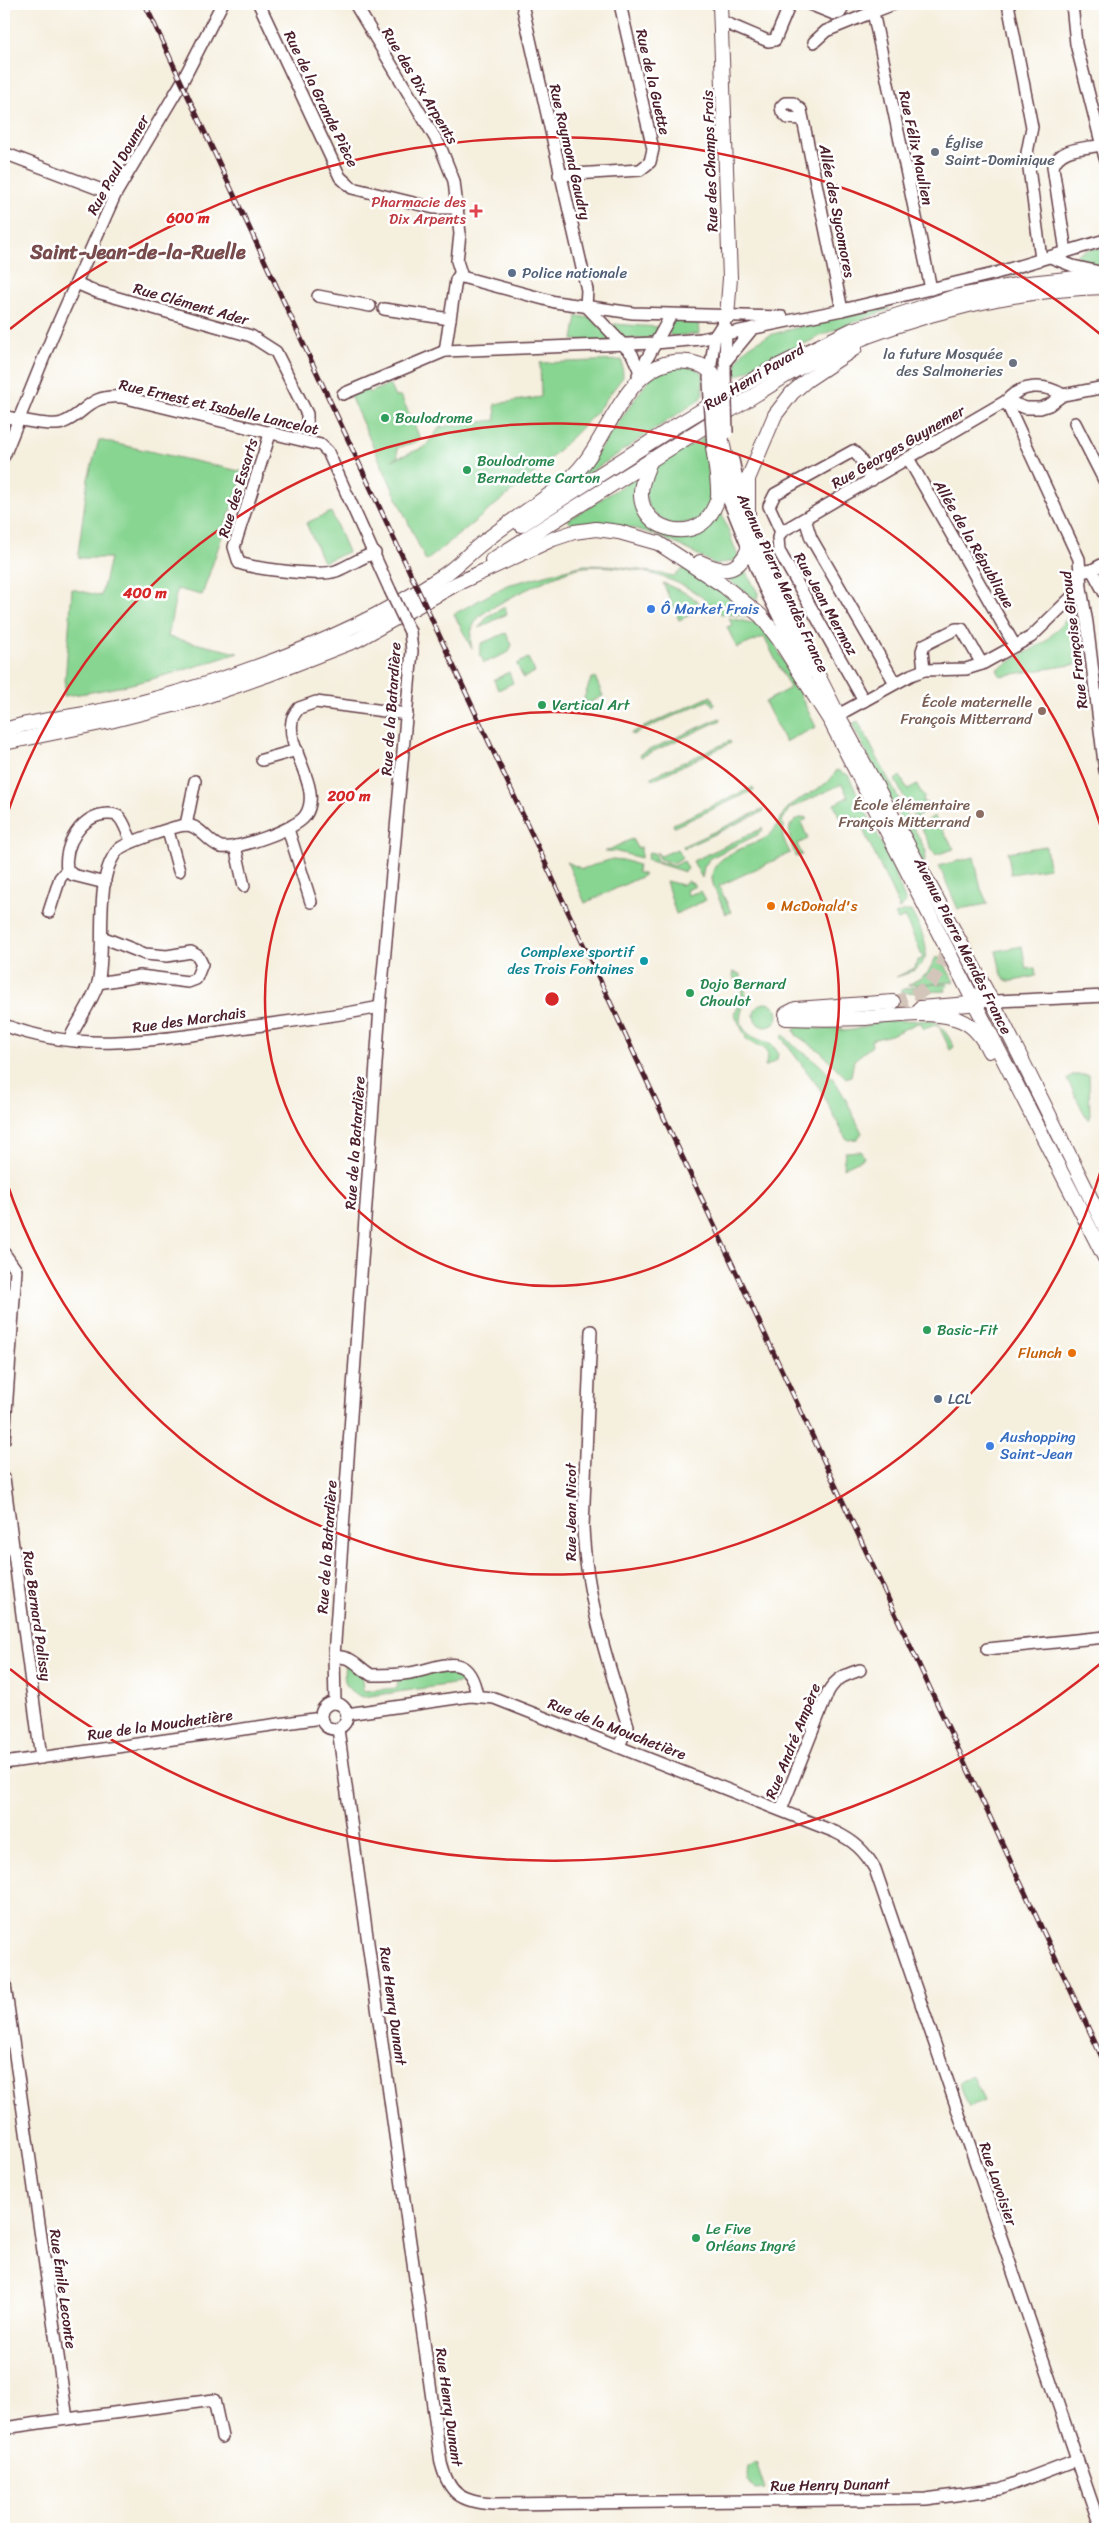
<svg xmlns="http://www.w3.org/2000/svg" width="1109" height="2533" viewBox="0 0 1109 2533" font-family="Sriracha,sans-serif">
<rect width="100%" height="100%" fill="#fff"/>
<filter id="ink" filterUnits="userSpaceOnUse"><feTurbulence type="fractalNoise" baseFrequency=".02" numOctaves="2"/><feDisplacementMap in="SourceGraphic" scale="10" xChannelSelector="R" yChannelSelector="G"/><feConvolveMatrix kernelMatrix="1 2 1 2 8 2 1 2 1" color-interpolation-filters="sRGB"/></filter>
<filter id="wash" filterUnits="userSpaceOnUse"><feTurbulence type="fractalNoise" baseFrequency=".0096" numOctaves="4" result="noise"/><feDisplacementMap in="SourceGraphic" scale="20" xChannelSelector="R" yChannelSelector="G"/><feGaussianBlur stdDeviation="1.12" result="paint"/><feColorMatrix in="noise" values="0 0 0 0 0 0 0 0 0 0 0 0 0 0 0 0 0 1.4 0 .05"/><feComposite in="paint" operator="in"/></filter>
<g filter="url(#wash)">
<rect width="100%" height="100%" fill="#f5efde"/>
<g fill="#88d592" stroke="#697a5e">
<path d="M1105,248V267C1096,265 1078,266 1077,254L1090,249Z"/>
<path d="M882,305L890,309L831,331L735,377C734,351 752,344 773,334Z"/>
<polygon points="577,316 591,318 611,338 611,342 573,340"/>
<polygon points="674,319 698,322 699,334 671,336 668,331"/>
<polygon points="614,324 658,327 655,339 625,339 613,328"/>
<polygon points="622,360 623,377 593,416 541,468 426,561 350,396 367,389 369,393 389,384 395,397 401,396 421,440 397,448 398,457 392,460 425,447 440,427 496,420 495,404 541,397 540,363"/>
<polygon points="677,366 693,367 703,373 703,394 699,400 571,485 597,453 649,379 658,373"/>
<polygon points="704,438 711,490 709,511 698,521 671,525 650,510 645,494 650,474 657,465"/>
<path d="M99,440L244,472L202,595L177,589L168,637L238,653C180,672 124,689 64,696L72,589L101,596L110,558H79L78,554L88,479Z"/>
<path d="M638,476L637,504L679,536L720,509L739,559L716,565C671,539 625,517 572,525L568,520Z"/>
<polygon points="331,512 348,552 323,562 306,523"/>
<path d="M584,565L616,566L674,576L686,567L724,591L756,617L721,614L713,604L710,605C685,576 615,561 578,568C564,570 488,607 479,617C471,626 469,637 472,649L454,614L507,585Z"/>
<polygon points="743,570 745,570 758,593 757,600 725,578"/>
<polygon points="663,583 690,595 705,608 679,620"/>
<polygon points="505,607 507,614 479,628 488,616"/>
<polygon points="1073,612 1078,664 1000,676 997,669 1045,642"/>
<polygon points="729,618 752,623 758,621 770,634 816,727 785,742 765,702 790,688 764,637 737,648 727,627 732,625"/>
<path d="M506,633L512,645L509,652L484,663C481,656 477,650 482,643Z"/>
<polygon points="528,658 535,672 523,678 517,664"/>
<polygon points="509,672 513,683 498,690 494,680"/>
<polygon points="595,677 603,696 587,704 584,698 591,679"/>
<polygon points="711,696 715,705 713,706 709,700 632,735 631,733"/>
<polygon points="720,718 721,720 641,757 640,754"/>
<polygon points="858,721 926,851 924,865 852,724"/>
<polygon points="730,741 731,743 652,780 651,777"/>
<path d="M837,770L848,775L890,860L906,903L898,910L899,906L857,817L843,823L834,804L848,797L842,784L789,809L781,823L784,825L783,838L790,853L719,886L731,912L726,914C722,903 711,887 712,875C715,853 751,847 767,837C778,830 779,815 789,807C805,793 826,790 837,770Z"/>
<polygon points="900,776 908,790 917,785 924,797 923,802 927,803 931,809 915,818 895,780"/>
<polygon points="753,787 754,790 674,827 673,824"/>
<polygon points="763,809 764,811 684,848 683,846"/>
<polygon points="934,816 954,849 935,855 920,826"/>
<path d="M805,817L807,819L801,822L808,839L797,844L802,855L796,857C790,841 781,820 805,817Z"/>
<polygon points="763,828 759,834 710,858 704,867 702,878 693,861"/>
<polygon points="632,839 637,848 641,847 641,858 614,851 604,852"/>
<polygon points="1046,846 1049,868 1011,874 1008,852"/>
<polygon points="677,849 682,858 673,863 659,859 656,852 661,856"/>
<polygon points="649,852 654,853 657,861 674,866 684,861 688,869 685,872 647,860"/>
<polygon points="974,857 981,889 988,904 958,909 939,866"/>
<polygon points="612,859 623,860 638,865 637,872 645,875 585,903 567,862 582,869"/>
<polygon points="666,881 682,885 688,881 696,886 686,890 688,895 701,891 706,900 676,914"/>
<path d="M904,911H911C927,941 940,966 896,977L915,968L917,961L923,958L905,917L898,920L895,915Z"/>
<path d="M1022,946L1026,969L1035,968L1036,976C1000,984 1005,987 996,951Z"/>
<polygon points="936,957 942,959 954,982 908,985 927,974"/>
<path d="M732,972L740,974C742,980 746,989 746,996C744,1009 736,1016 744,1029C753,1042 772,1039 778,1053L777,1060L765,1067L768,1055L764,1048L747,1040L734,1013C742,1002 744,996 740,983L735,981Z"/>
<polygon points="926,984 947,984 948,986 945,987 946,991 901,993 901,990"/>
<circle cx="766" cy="1015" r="12"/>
<path d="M931,1020C944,1026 948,1036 954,1047L950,1050L938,1024L924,1029L920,1022L891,1035L871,1040L872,1046L854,1060L851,1076L846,1078L821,1052L796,1035L794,1030L798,1025L822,1029L841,1028L842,1031L853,1030L882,1021Z"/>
<path d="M784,1035C796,1051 809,1054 822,1067C841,1084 850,1109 862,1133L857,1139L848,1140L845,1137L820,1089L781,1037Z"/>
<polygon points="1072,1075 1089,1075 1090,1119 1087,1119 1067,1079"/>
<polygon points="861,1151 864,1158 843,1168 845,1152"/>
<path d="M345,1662L359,1668L362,1678L363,1691L397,1688L398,1677L455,1668L466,1677L467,1682L363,1697C344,1690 343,1682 345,1662Z"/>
<polygon points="973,2076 984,2101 969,2108 959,2082"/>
<path d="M756,2462L765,2489L755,2490C747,2482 746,2477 748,2467Z"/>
</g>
</g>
<g filter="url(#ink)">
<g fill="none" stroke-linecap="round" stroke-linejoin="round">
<path stroke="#d3c5ba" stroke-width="14" stroke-dasharray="14 7" stroke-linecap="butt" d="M893,1002C922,999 949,972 945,942"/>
<g stroke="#643e46" stroke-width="14">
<g id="minor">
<polyline points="259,4 340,177 352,188 434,208 458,208"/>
<polyline points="355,4 440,146 454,181 460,234 457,261 462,277 555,302 633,313 782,317"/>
<polyline points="522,4 587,290 586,306"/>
<polyline points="809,4 834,14 840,13 844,4"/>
<polyline points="894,4 873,12 931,289"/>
<polyline points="1008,4 1032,127 1027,153 1041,259"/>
<polyline points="1072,4 1076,44 1105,158"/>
<polyline points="721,21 768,41 775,40 790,4"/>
<polyline points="814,42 826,31 873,12"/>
<polyline points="803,119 788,118 782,112 781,107 785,103 793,103 801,110 842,310"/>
<polyline points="4,153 115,195"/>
<polyline points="559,175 640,170 650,162 653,149 620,4"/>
<path d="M1066,252L1053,167C1059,147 1084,149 1102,145"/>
<polyline points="1050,257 1073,266 1104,273"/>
<polyline points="76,283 97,292 251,336 276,352 307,414 307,425"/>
<polyline points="318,296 370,306"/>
<polyline points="586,306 632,354 640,372"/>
<polyline points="384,309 450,319"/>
<polyline points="445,351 456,280 460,274"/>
<polyline points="725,362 753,328"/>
<polyline points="725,371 726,328"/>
<polyline points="638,375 671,315"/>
<polyline points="709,378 715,336 727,317"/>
<polyline points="343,394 445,351 655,343 701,339 842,310 993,274 1105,240"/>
<polyline points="1006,401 1079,559 1081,588 1087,623 1105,771"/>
<polyline points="1006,401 1026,408 1040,408 1049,405 1063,395 1105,387"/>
<path d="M4,416C14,419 53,427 62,423C87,414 87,394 122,397L321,445L328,452L390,590"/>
<polyline points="1075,423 1105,482"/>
<path d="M271,431L234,547L239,563C257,569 319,577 336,571C349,566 361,557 375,553"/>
<polyline points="4,456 52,337 115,195 182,82 222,4"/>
<polyline points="908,458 1015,646"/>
<polyline points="733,460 741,498"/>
<polyline points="721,481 763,585 807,674"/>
<polyline points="805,519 811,538 895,683"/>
<path d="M781,532L1006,401C1021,384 1044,383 1063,395"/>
<polyline points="1092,570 1105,594"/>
<polyline points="1080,572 1092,570 1105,563"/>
<polyline points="924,670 922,651 924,645 956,629 962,629 982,664"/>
<polyline points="864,701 779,551 778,538 781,532 769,506 775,494 853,451 859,457 872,480"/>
<polyline points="838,715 911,675 924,670 966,669 982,664 1031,637 1081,588"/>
<polyline points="262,760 297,750"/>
<polyline points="186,825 195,781"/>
<polyline points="288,829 311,902"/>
<polyline points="168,831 179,871"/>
<polyline points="235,846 244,886"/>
<polyline points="67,870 73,875 105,883"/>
<path d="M49,912L60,878L67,870C63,845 82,814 108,814C112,814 116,814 119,817C125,823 127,834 132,841"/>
<polyline points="98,983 140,976 188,982 196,979 202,964 198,956 191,952 167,956 145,954 102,937"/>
<polyline points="975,1002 1105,996"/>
<path d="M4,1025C84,1056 166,1038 248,1027C292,1021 336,1016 380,1007"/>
<path d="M69,1040C77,1022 93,1001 98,983C107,947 92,877 119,849C126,843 177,825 187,825C201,826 208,843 221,847C237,850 296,829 305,816C324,789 286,750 292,721C292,716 297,711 299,708L316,702L407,714"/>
<polyline points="4,1253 16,1270 4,1440"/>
<path d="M591,1331L583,1527C586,1596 607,1661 628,1726L619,1746"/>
<polyline points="4,1478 41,1758"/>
<polyline points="987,1649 1105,1637"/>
<path d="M334,1656C356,1658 354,1664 371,1675C384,1675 397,1675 410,1673C444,1667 469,1649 477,1696"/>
<circle cx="334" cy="1716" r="13"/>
<polyline points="335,1703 334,1656 380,1007 412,651 410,632"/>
<path d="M347,1714L470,1696L494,1698L835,1832C854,1841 865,1851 875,1869L1101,2529"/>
<path d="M338,1729L441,2463C449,2494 461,2502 493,2504L926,2499L1000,2489L1076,2460"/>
<polyline points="4,1763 321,1718"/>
<path d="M781,1810L828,1692C836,1678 845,1675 860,1670"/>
<polyline points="4,1978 67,2419 214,2400 222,2437"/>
<polyline points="4,2428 67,2419"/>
</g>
</g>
<g stroke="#643e46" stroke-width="16">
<g id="major">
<polyline points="720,4 730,278 727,317"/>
<polyline points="722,441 731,484 770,580 838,715 1003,1022 1105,1227"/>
<path d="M651,459C647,470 640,483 641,496C643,530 691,543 710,515C713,510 717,503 718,497C719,481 715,463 713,447"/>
<polyline points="521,525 677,425 766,372 852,330 954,297 1020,284 1105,275"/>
<path d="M492,560L785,376C802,367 818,356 836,349C919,313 1015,289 1105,287"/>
<path d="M700,562C721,572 736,575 748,550V479L775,415L792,393L807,380L855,348"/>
<path d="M4,730L22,725C62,717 103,712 143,702C246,675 351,636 441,577C457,567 470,552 485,541C510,521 537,505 562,485C570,479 579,470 585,462C612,427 632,355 688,362C700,364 708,367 715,377"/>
<polyline points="4,743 106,722 201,698 267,675 357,640 456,584 553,539 574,532 596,529 619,532 658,543 724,586 761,616 780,641 831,722 1105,1258"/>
<polyline points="920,1008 969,1004 975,1002 978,995"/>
<polyline points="786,1014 796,1009 893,1002"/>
<path d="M786,1018C813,1019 839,1019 866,1018C894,1016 927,1010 954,1018C971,1022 982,1036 989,1051"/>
</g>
</g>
<use href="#minor" stroke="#fff" stroke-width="11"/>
<use href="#major" stroke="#fff" stroke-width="14"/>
<g stroke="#4a1f2b" stroke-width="5">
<polyline id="rail" points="145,4 1105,2064"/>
</g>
<use href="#rail" stroke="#fff" stroke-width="3" stroke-dasharray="9" stroke-linecap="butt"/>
<g stroke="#643e46" stroke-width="14" stroke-linecap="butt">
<g id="minor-bridge">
<polyline points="725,371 727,433"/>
<polyline points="709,382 713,447"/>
<polyline points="390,590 410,632"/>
</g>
</g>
<g stroke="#643e46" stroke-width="16" stroke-linecap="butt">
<polyline id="major-bridge" points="715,377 722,441"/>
</g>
<use href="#minor-bridge" stroke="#fff" stroke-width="11"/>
<use href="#major-bridge" stroke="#fff" stroke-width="14"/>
</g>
</g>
<g fill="none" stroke="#d62828" stroke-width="2.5">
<circle cx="552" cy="999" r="287"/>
<path d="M1105 1157A575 575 0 0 1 5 1177M5 821A575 575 0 0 1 1105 841"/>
<path d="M1100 1664A862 862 0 0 1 10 1669M10 329A862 862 0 0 1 1100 334"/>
</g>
<g fill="#6b7280" stroke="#fff" stroke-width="2">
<circle cx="935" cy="152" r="5"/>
<circle cx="1013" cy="363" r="5"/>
</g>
<path fill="#e0444e" stroke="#fff" stroke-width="2" d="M473.5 203.5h5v5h5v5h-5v5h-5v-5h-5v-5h5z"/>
<g fill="#5c6f8a" stroke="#fff" stroke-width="2">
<circle cx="512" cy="273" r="5"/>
<circle cx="938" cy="1399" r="5"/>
</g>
<g fill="#2e9e5b" stroke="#fff" stroke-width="2">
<circle cx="385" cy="418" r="5"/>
<circle cx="467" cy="470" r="5"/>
<circle cx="542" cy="705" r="5"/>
<circle cx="690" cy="993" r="5"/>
<circle cx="927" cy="1330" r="5"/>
<circle cx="696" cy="2238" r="5"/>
</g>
<g fill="#3f7fe0" stroke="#fff" stroke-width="2">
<circle cx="651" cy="609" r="5"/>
<circle cx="990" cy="1446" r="5"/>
</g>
<g fill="#8d6e63" stroke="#fff" stroke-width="2">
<circle cx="1042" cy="711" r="5"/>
<circle cx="980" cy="814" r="5"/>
</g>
<g fill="#e8710a" stroke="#fff" stroke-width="2">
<circle cx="771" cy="906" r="5"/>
<circle cx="1072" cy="1353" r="5"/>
</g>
<circle fill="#0f9aa8" stroke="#fff" stroke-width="2" cx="644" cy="961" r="5"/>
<g text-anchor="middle" stroke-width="5" stroke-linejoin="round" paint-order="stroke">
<g font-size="15" fill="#4a1f2b" stroke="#fff">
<text transform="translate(653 82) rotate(77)" y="5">Rue de la Guette</text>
<text transform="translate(420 86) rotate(59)" y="5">Rue des Dix Arpents</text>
<text transform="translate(321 99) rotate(64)" y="5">Rue de la Grande Pièce</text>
<text transform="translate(916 148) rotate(78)" y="5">Rue Félix Maulien</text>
<text transform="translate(570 152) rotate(77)" y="5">Rue Raymond Gaudry</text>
<text transform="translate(710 161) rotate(-92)" y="5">Rue des Champs Frais</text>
<text transform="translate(118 165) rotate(-61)" y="5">Rue Paul Doumer</text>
<text transform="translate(837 211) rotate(79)" y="5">Allée des Sycomores</text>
<text transform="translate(191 304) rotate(16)" y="5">Rue Clément Ader</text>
<text transform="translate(754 377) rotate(-31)" y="5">Rue Henri Pavard</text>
<text transform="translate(219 407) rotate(13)" y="5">Rue Ernest et Isabelle Lancelot</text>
<text transform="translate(898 447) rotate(-30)" y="5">Rue Georges Guynemer</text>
<text transform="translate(238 488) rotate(-73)" y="5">Rue des Essarts</text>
<text transform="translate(974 544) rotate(60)" y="5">Allée de la République</text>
<text transform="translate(783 583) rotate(65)" y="5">Avenue Pierre Mendès France</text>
<text transform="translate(826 604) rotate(61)" y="5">Rue Jean Mermoz</text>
<text transform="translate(1074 640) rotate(-97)" y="5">Rue Françoise Giroud</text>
<text transform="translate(391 709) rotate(-86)" y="5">Rue de la Batardière</text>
<text transform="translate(963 946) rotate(63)" y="5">Avenue Pierre Mendès France</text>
<text transform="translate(189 1020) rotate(-8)" y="5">Rue des Marchais</text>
<text transform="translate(355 1143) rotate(-86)" y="5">Rue de la Batardière</text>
<text transform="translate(571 1512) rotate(-90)" y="5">Rue Jean Nicot</text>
<text transform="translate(327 1547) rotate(-86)" y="5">Rue de la Batardière</text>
<text transform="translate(37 1616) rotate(82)" y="5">Rue Bernard Palissy</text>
<text transform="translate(160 1725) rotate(-8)" y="5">Rue de la Mouchetière</text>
<text transform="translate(617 1729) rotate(21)" y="5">Rue de la Mouchetière</text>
<text transform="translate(793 1741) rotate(-68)" y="5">Rue André Ampère</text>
<text transform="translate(393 2006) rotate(82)" y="5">Rue Henry Dunant</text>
<text transform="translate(998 2184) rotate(71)" y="5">Rue Lavoisier</text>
<text transform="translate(63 2289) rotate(82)" y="5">Rue Émile Leconte</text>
<text transform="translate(449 2407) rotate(82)" y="5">Rue Henry Dunant</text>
<text transform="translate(830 2485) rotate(-1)" y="5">Rue Henry Dunant</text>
</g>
<g font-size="15" fill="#5b616d" stroke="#fff" text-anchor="start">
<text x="945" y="148">Église<tspan x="945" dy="17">Saint-Dominique</tspan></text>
<text x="1003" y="359" text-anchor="end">la future Mosquée<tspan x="1003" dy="17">des Salmoneries</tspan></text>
</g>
<g font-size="15" fill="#be3a42" stroke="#fff" text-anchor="end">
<text x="466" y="207">Pharmacie des<tspan x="466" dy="17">Dix Arpents</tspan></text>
</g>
<g font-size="15" fill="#4e5e75" stroke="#fff" text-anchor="start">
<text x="522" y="278">Police nationale</text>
<text x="948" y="1404">LCL</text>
</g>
<g font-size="15" fill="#27864d" stroke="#fff" text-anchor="start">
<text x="395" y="423">Boulodrome</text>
<text x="477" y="466">Boulodrome<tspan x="477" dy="17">Bernadette Carton</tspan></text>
<text x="552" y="710">Vertical Art</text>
<text x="700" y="989">Dojo Bernard<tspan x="700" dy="17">Choulot</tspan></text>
<text x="937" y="1335">Basic-Fit</text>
<text x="706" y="2234">Le Five<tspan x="706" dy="17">Orléans Ingré</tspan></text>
</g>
<g font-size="15" fill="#366cbe" stroke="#fff" text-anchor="start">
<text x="661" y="614">Ô Market Frais</text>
<text x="1000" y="1442">Aushopping<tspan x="1000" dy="17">Saint-Jean</tspan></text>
</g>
<g font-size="15" fill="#785e54" stroke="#fff" text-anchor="end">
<text x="1032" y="707">École maternelle<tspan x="1032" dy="17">François Mitterrand</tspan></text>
<text x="970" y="810">École élémentaire<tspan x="970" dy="17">François Mitterrand</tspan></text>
</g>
<g font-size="15" fill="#c56008" stroke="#fff" text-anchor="start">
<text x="781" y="911">McDonald's</text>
<text x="1062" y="1358" text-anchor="end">Flunch</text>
</g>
<g font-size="15" fill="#0d838f" stroke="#fff" text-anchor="end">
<text x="634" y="957">Complexe sportif<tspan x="634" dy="17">des Trois Fontaines</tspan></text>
</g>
<g font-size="20" font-weight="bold" fill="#784b4c" stroke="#fff">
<text x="138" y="259">Saint-Jean-de-la-Ruelle</text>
</g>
</g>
<circle cx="552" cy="999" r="8" fill="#d62828" stroke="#fff" stroke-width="2.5"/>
<g font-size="15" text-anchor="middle" font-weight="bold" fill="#d62828" stroke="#fff" stroke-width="5" stroke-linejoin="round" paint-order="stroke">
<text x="188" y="223">600 m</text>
<text x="145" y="598">400 m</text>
<text x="349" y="801">200 m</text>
</g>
<rect width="1109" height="2533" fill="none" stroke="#fff" stroke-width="20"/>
</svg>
